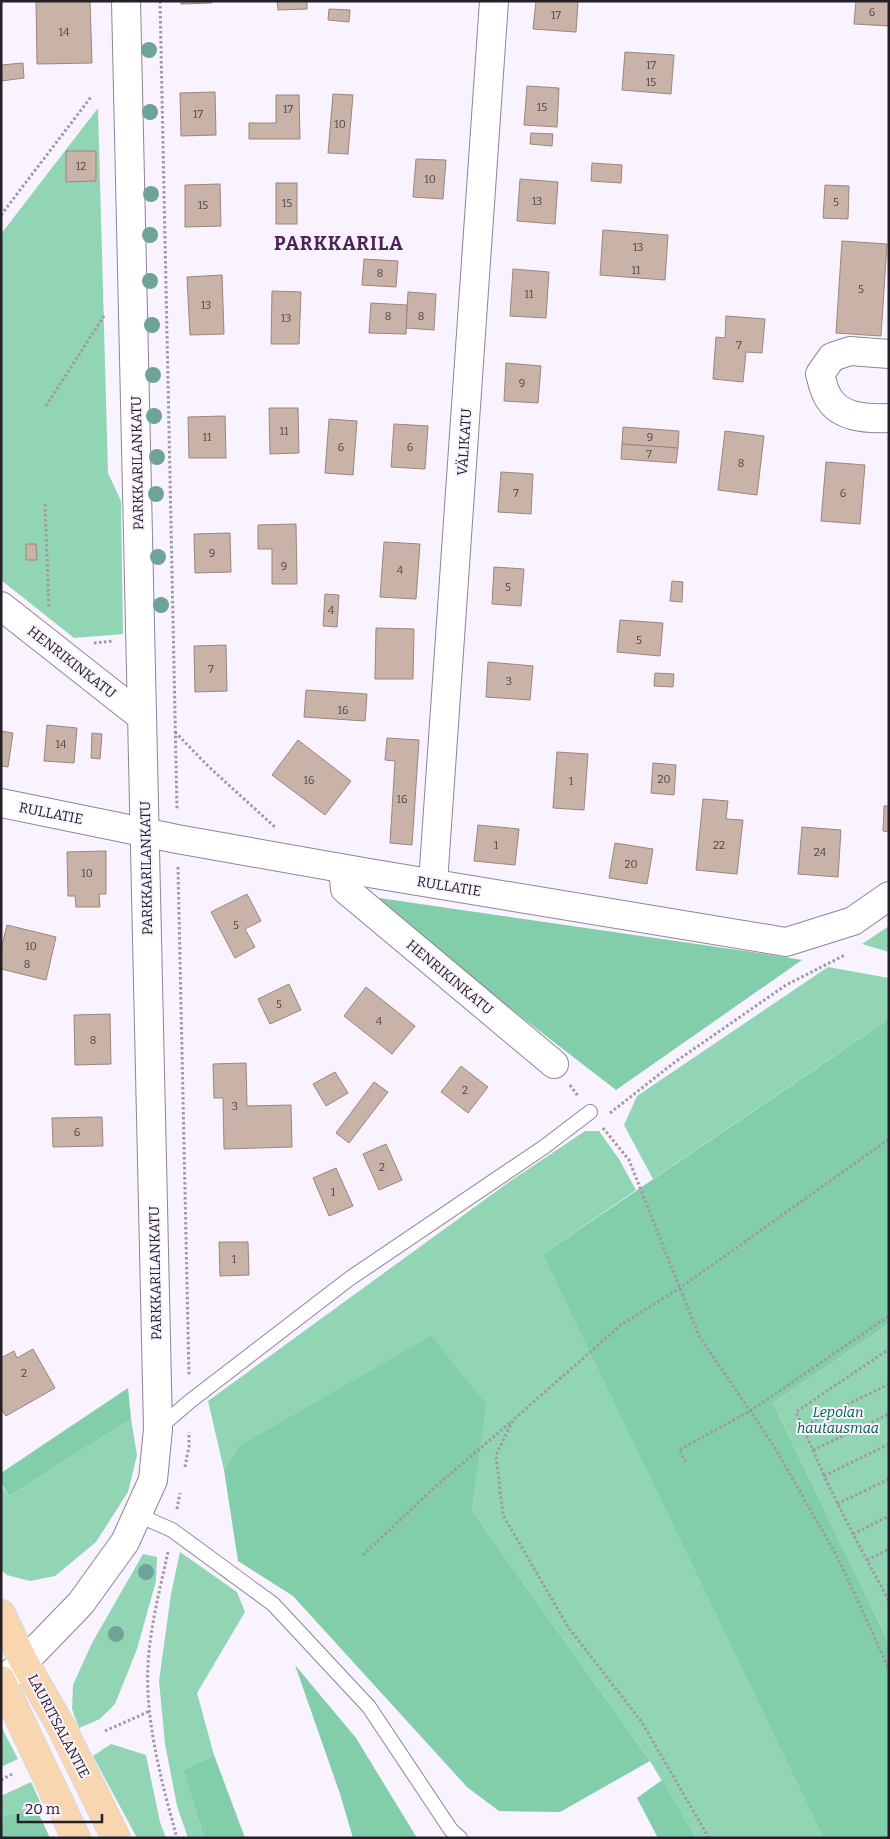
<svg xmlns="http://www.w3.org/2000/svg" width="890" height="1839" viewBox="0 0 890 1839" font-family="Bitter,serif">
<rect width="100%" height="100%" fill="#f9f2ff"/>
<g fill="#92d5b5">
<polygon points="98,108 108,473 121,501 123,634 74,638 1,580 1,234"/>
<polygon points="889,926 889,952 862,944"/>
<polygon points="828,967 889,978 889,1019 653,1179 624,1125 637,1096"/>
<polygon points="585,1131 599,1131 619,1159 636,1190 543,1254 889,1838 696,1838 650,1761 472,1511 485,1404 238,1447 224,1470 208,1401 509,1182"/>
<polygon points="889,1324 889,1643 773,1403"/>
<polygon points="131,1419 137,1455 128,1492 96,1542 55,1576 30,1581 7,1575 1,1570 1,1485 9,1496"/>
<polygon points="180,1552 237,1592 245,1612 197,1693 214,1755 183,1770 204,1838 188,1838 177,1806 165,1744 159,1681 171,1594"/>
<polygon points="143,1554 157,1557 156,1581 137,1649 115,1704 100,1719 79,1728 72,1709 73,1685 92,1643"/>
<polygon points="1,1726 18,1759 1,1767"/>
<polygon points="111,1744 146,1755 160,1822 166,1838 137,1838 93,1756"/>
<polygon points="31,1782 41,1804 36,1808 1,1817 1,1796"/>
</g>
<g fill="#82cdaa">
<polygon points="365,896 766,954 802,960 616,1090"/>
<polygon points="889,1019 889,1324 773,1403 889,1643 889,1838 824,1838 543,1254"/>
<polygon points="431,1336 486,1404 472,1511 650,1761 560,1812 499,1811 467,1787 293,1596 238,1561 224,1470 238,1447"/>
<polygon points="128,1388 131,1419 9,1496 1,1483 1,1473"/>
<polygon points="295,1665 356,1738 417,1838 353,1838 340,1794"/>
<polygon points="214,1755 245,1838 204,1838 183,1770"/>
<polygon points="662,1780 696,1838 658,1838 637,1798"/>
<polygon points="36,1808 50,1838 1,1838 1,1817"/>
</g>
<g fill="#c9b2a8" stroke="#9c857c">
<polygon points="36,1 90,1 92,63 37,64"/>
<polygon points="181,1 212,1 212,3 181,4"/>
<polygon points="277,1 307,1 307,9 278,10"/>
<polygon points="536,1 578,1 576,32 533,29"/>
<polygon points="856,1 889,1 889,26 854,24"/>
<polygon points="329,9 350,10 349,22 328,20"/>
<polygon points="625,52 674,55 671,94 622,90"/>
<polygon points="23,63 24,78 1,81 1,65"/>
<polygon points="527,86 559,88 557,127 524,125"/>
<polygon points="215,92 216,135 181,136 180,93"/>
<polygon points="333,94 353,95 348,154 328,153"/>
<polygon points="276,95 299,95 300,139 249,139 249,123 276,123"/>
<polygon points="531,133 553,134 552,146 530,144"/>
<polygon points="66,151 96,151 96,181 66,182"/>
<polygon points="416,159 446,160 443,199 413,197"/>
<polygon points="592,163 622,165 621,183 591,181"/>
<polygon points="520,179 558,182 555,224 517,221"/>
<rect x="276" y="183" width="21" height="41"/>
<polygon points="220,184 221,226 185,227 185,185"/>
<polygon points="825,185 849,186 848,219 823,218"/>
<polygon points="603,230 668,235 665,280 600,275"/>
<polygon points="842,241 887,244 881,336 836,333"/>
<polygon points="364,259 398,261 396,287 362,285"/>
<polygon points="513,269 549,272 546,318 510,316"/>
<polygon points="222,275 224,334 190,335 187,277"/>
<polygon points="272,291 301,292 299,344 271,344"/>
<polygon points="408,292 436,294 434,330 406,328"/>
<polygon points="371,303 407,305 406,334 369,333"/>
<polygon points="726,316 765,319 762,353 746,352 743,382 713,379 716,337 725,338"/>
<polygon points="506,363 541,366 538,403 504,401"/>
<polygon points="269,408 298,408 299,453 270,454"/>
<polygon points="225,416 226,458 189,458 188,417"/>
<polygon points="329,419 357,421 353,475 325,473"/>
<polygon points="394,424 428,426 425,469 391,467"/>
<polygon points="623,427 679,431 678,448 622,444"/>
<polygon points="725,431 764,436 757,495 718,490"/>
<polygon points="622,444 678,448 676,463 621,459"/>
<polygon points="826,462 865,465 860,524 821,521"/>
<polygon points="501,472 533,474 531,514 498,512"/>
<polygon points="296,524 297,584 272,584 272,549 258,549 258,525"/>
<polygon points="230,533 231,572 195,573 194,534"/>
<polygon points="384,542 420,544 416,599 380,597"/>
<polygon points="26,544 36,544 37,560 26,560"/>
<polygon points="494,567 524,569 521,606 492,604"/>
<polygon points="672,581 683,582 682,602 670,601"/>
<polygon points="325,594 339,595 337,627 323,626"/>
<polygon points="620,620 663,623 660,656 617,652"/>
<polygon points="376,628 414,629 413,679 375,679"/>
<polygon points="226,645 227,691 195,692 194,646"/>
<polygon points="488,662 533,666 530,700 486,697"/>
<polygon points="655,673 674,674 673,687 654,686"/>
<polygon points="306,690 367,694 365,721 304,717"/>
<polygon points="47,725 77,728 74,763 44,761"/>
<polygon points="1,731 13,733 8,767 1,766"/>
<polygon points="92,733 102,734 100,759 91,758"/>
<polygon points="387,738 419,740 412,845 390,843 395,761 385,760"/>
<polygon points="298,740 351,781 325,815 272,775"/>
<polygon points="557,752 588,754 584,810 553,808"/>
<polygon points="653,763 676,765 674,795 651,793"/>
<polygon points="703,799 728,801 726,819 743,820 737,874 696,870"/>
<polygon points="884,806 889,806 889,832 883,831"/>
<polygon points="478,825 519,829 515,865 474,861"/>
<polygon points="802,827 841,830 838,877 798,874"/>
<polygon points="615,843 653,849 647,884 609,878"/>
<polygon points="106,851 106,894 99,894 100,907 76,907 75,896 68,896 67,852"/>
<polygon points="247,894 261,921 245,929 255,947 235,958 211,912"/>
<polygon points="7,925 56,937 46,980 1,969 1,950"/>
<polygon points="289,984 301,1010 270,1024 258,999"/>
<polygon points="366,987 415,1026 392,1054 344,1016"/>
<polygon points="110,1014 111,1064 75,1065 74,1015"/>
<polygon points="246,1063 247,1106 291,1105 292,1147 224,1149 223,1098 214,1098 213,1064"/>
<polygon points="461,1066 488,1087 468,1113 441,1092"/>
<polygon points="335,1072 348,1093 326,1106 313,1084"/>
<polygon points="374,1082 388,1092 349,1143 336,1133"/>
<polygon points="102,1117 103,1146 53,1147 52,1118"/>
<polygon points="386,1144 402,1180 379,1190 363,1154"/>
<polygon points="336,1168 353,1206 329,1216 313,1178"/>
<polygon points="219,1242 248,1242 249,1275 220,1276"/>
<polygon points="33,1349 55,1388 6,1416 1,1409 1,1358 14,1351 17,1358"/>
</g>
<g fill="none" stroke-linecap="round" stroke-linejoin="round">
<g stroke="#8f8497" stroke-width="16">
<g id="service">
<polyline points="159,1428 189,1402 349,1279 544,1147 590,1112"/>
<polyline points="138,1515 172,1530 273,1604 369,1707 451,1830 460,1838"/>
</g>
</g>
<g stroke="#8f8497" stroke-width="30">
<g id="minor">
<path d="M889,354L850,351L832,357L820,374C822,380 823,387 826,393C836,418 866,419 889,418"/>
<polyline points="1,606 142,717"/>
<polyline points="1,803 177,839 369,873 786,942 853,921 889,896"/>
<polyline points="343,869 345,889 554,1064"/>
<polyline points="433,883 494,1"/>
</g>
</g>
<g stroke="#8f8497" stroke-width="30">
<polyline id="tertiary" points="2,1681 24,1662 81,1603 125,1542 153,1480 158,1429 126,1"/>
</g>
<g stroke="#d8d7d8" stroke-width="30">
<g id="primary">
<polyline points="1,1614 24,1662 62,1728 116,1838"/>
<polyline points="1,1680 76,1838"/>
</g>
</g>
<g stroke="#9f99a4" stroke-width="3" stroke-dasharray="2.5 2.5" stroke-linecap="butt">
<polyline points="160,1 177,810"/>
<polyline points="1,215 91,97"/>
<polyline points="46,406 104,316"/>
<polyline points="45,504 49,607"/>
<polyline points="94,643 113,641"/>
<polyline points="175,732 209,767 276,828"/>
<polyline points="178,867 189,1375"/>
<polyline points="570,1085 578,1096"/>
<polyline points="610,1113 675,1062 786,985 845,955"/>
<polyline points="603,1128 629,1160 699,1336 772,1443 838,1558 889,1669"/>
<polyline points="802,1427 889,1384"/>
<polyline points="889,1444 824,1476 853,1534 889,1601"/>
<polyline points="813,1450 889,1414"/>
<polyline points="686,1462 679,1450 750,1411 889,1316"/>
<polyline points="185,1467 189,1446 189,1432"/>
<polyline points="824,1475 796,1412 889,1349"/>
<polyline points="837,1504 889,1479"/>
<polyline points="177,1509 180,1493"/>
<polyline points="853,1534 889,1516"/>
<path d="M168,1552C160,1589 150,1627 148,1665C145,1721 162,1784 177,1838"/>
<polyline points="363,1555 435,1487 511,1422"/>
<polyline points="867,1560 889,1549"/>
<polyline points="105,1731 150,1711"/>
<polyline points="1,1780 14,1773"/>
<polyline points="709,1838 641,1721 568,1627 503,1515 496,1455 513,1420 622,1324 680,1288 889,1139"/>
</g>
<use href="#service" stroke="#fff" stroke-width="14"/>
<use href="#minor" stroke="#fff" stroke-width="28"/>
<use href="#tertiary" stroke="#fff" stroke-width="28"/>
<use href="#primary" stroke="#f8d6b0" stroke-width="28"/>
</g>
<g fill="#70a398">
<circle cx="149" cy="50" r="8"/>
<circle cx="150" cy="112" r="8"/>
<circle cx="151" cy="194" r="8"/>
<circle cx="150" cy="235" r="8"/>
<circle cx="150" cy="281" r="8"/>
<circle cx="152" cy="325" r="8"/>
<circle cx="153" cy="375" r="8"/>
<circle cx="154" cy="416" r="8"/>
<circle cx="157" cy="457" r="8"/>
<circle cx="156" cy="494" r="8"/>
<circle cx="158" cy="557" r="8"/>
<circle cx="161" cy="605" r="8"/>
<circle cx="146" cy="1572" r="8"/>
<circle cx="116" cy="1634" r="8"/>
</g>
<g text-anchor="middle" stroke-width="4" stroke-linejoin="round" paint-order="stroke">
<g font-size="11" fill="#4e4448">
<text x="872" y="16">6</text>
<text x="556" y="19">17</text>
<text x="64" y="36">14</text>
<text x="651" y="69">17</text>
<text x="651" y="86">15</text>
<text x="542" y="111">15</text>
<text x="288" y="113">17</text>
<text x="198" y="118">17</text>
<text x="340" y="128">10</text>
<text x="81" y="170">12</text>
<text x="430" y="183">10</text>
<text x="537" y="205">13</text>
<text x="836" y="206">5</text>
<text x="287" y="207">15</text>
<text x="203" y="209">15</text>
<text x="638" y="251">13</text>
<text x="636" y="274">11</text>
<text x="380" y="277">8</text>
<text x="861" y="293">5</text>
<text x="529" y="298">11</text>
<text x="206" y="309">13</text>
<text x="388" y="320">8</text>
<text x="421" y="320">8</text>
<text x="286" y="322">13</text>
<text x="739" y="349">7</text>
<text x="522" y="387">9</text>
<text x="284" y="435">11</text>
<text x="207" y="441">11</text>
<text x="650" y="441">9</text>
<text x="341" y="451">6</text>
<text x="410" y="451">6</text>
<text x="649" y="458">7</text>
<text x="741" y="467">8</text>
<text x="516" y="497">7</text>
<text x="843" y="497">6</text>
<text x="212" y="557">9</text>
<text x="284" y="570">9</text>
<text x="400" y="574">4</text>
<text x="508" y="591">5</text>
<text x="331" y="614">4</text>
<text x="639" y="644">5</text>
<text x="211" y="673">7</text>
<text x="509" y="685">3</text>
<text x="343" y="714">16</text>
<text x="61" y="748">14</text>
<text x="664" y="783">20</text>
<text x="309" y="784">16</text>
<text x="571" y="785">1</text>
<text x="402" y="803">16</text>
<text x="496" y="849">1</text>
<text x="719" y="849">22</text>
<text x="820" y="856">24</text>
<text x="631" y="868">20</text>
<text x="87" y="877">10</text>
<text x="236" y="929">5</text>
<text x="31" y="950">10</text>
<text x="27" y="968">8</text>
<text x="279" y="1008">5</text>
<text x="379" y="1025">4</text>
<text x="93" y="1044">8</text>
<text x="465" y="1094">2</text>
<text x="235" y="1110">3</text>
<text x="77" y="1136">6</text>
<text x="382" y="1171">2</text>
<text x="333" y="1196">1</text>
<text x="234" y="1263">1</text>
<text x="24" y="1377">2</text>
</g>
<g font-size="14" fill="#252028" stroke="#f9f2ff">
<text transform="translate(464 442) rotate(-86)" y="5">VÄLIKATU</text>
<text transform="translate(137 463) rotate(-91)" y="5">PARKKARILANKATU</text>
<text transform="translate(72 662) rotate(38)" y="5">HENRIKINKATU</text>
<text transform="translate(51 813) rotate(11)" y="5">RULLATIE</text>
<text transform="translate(146 868) rotate(-91)" y="5">PARKKARILANKATU</text>
<text transform="translate(449 886) rotate(9)" y="5">RULLATIE</text>
<text transform="translate(450 977) rotate(40)" y="5">HENRIKINKATU</text>
<text transform="translate(155 1273) rotate(-91)" y="5">PARKKARILANKATU</text>
<text transform="translate(59 1726) rotate(62)" y="5">LAURITSALANTIE</text>
</g>
<g font-size="14" font-style="italic" fill="#006343" stroke="#f9f2ff">
<text x="838" y="1417">Lepolan<tspan x="838" dy="16">hautausmaa</tspan></text>
</g>
<g font-size="19" font-weight="bold" letter-spacing="1" fill="#4c2257" stroke="#f9f2ff">
<text x="339" y="250">PARKKARILA</text>
</g>
</g>
<rect width="890" height="1839" fill="none" stroke="#252028" stroke-width="5"/>
<path d="M18 1814v8h84v-8" fill="none" stroke="#252028" stroke-width="2.5"/>
<text x="25" y="1814" font-size="15" fill="#252028" stroke="#f9f2ff" stroke-width="4" paint-order="stroke">20 m</text>
</svg>
